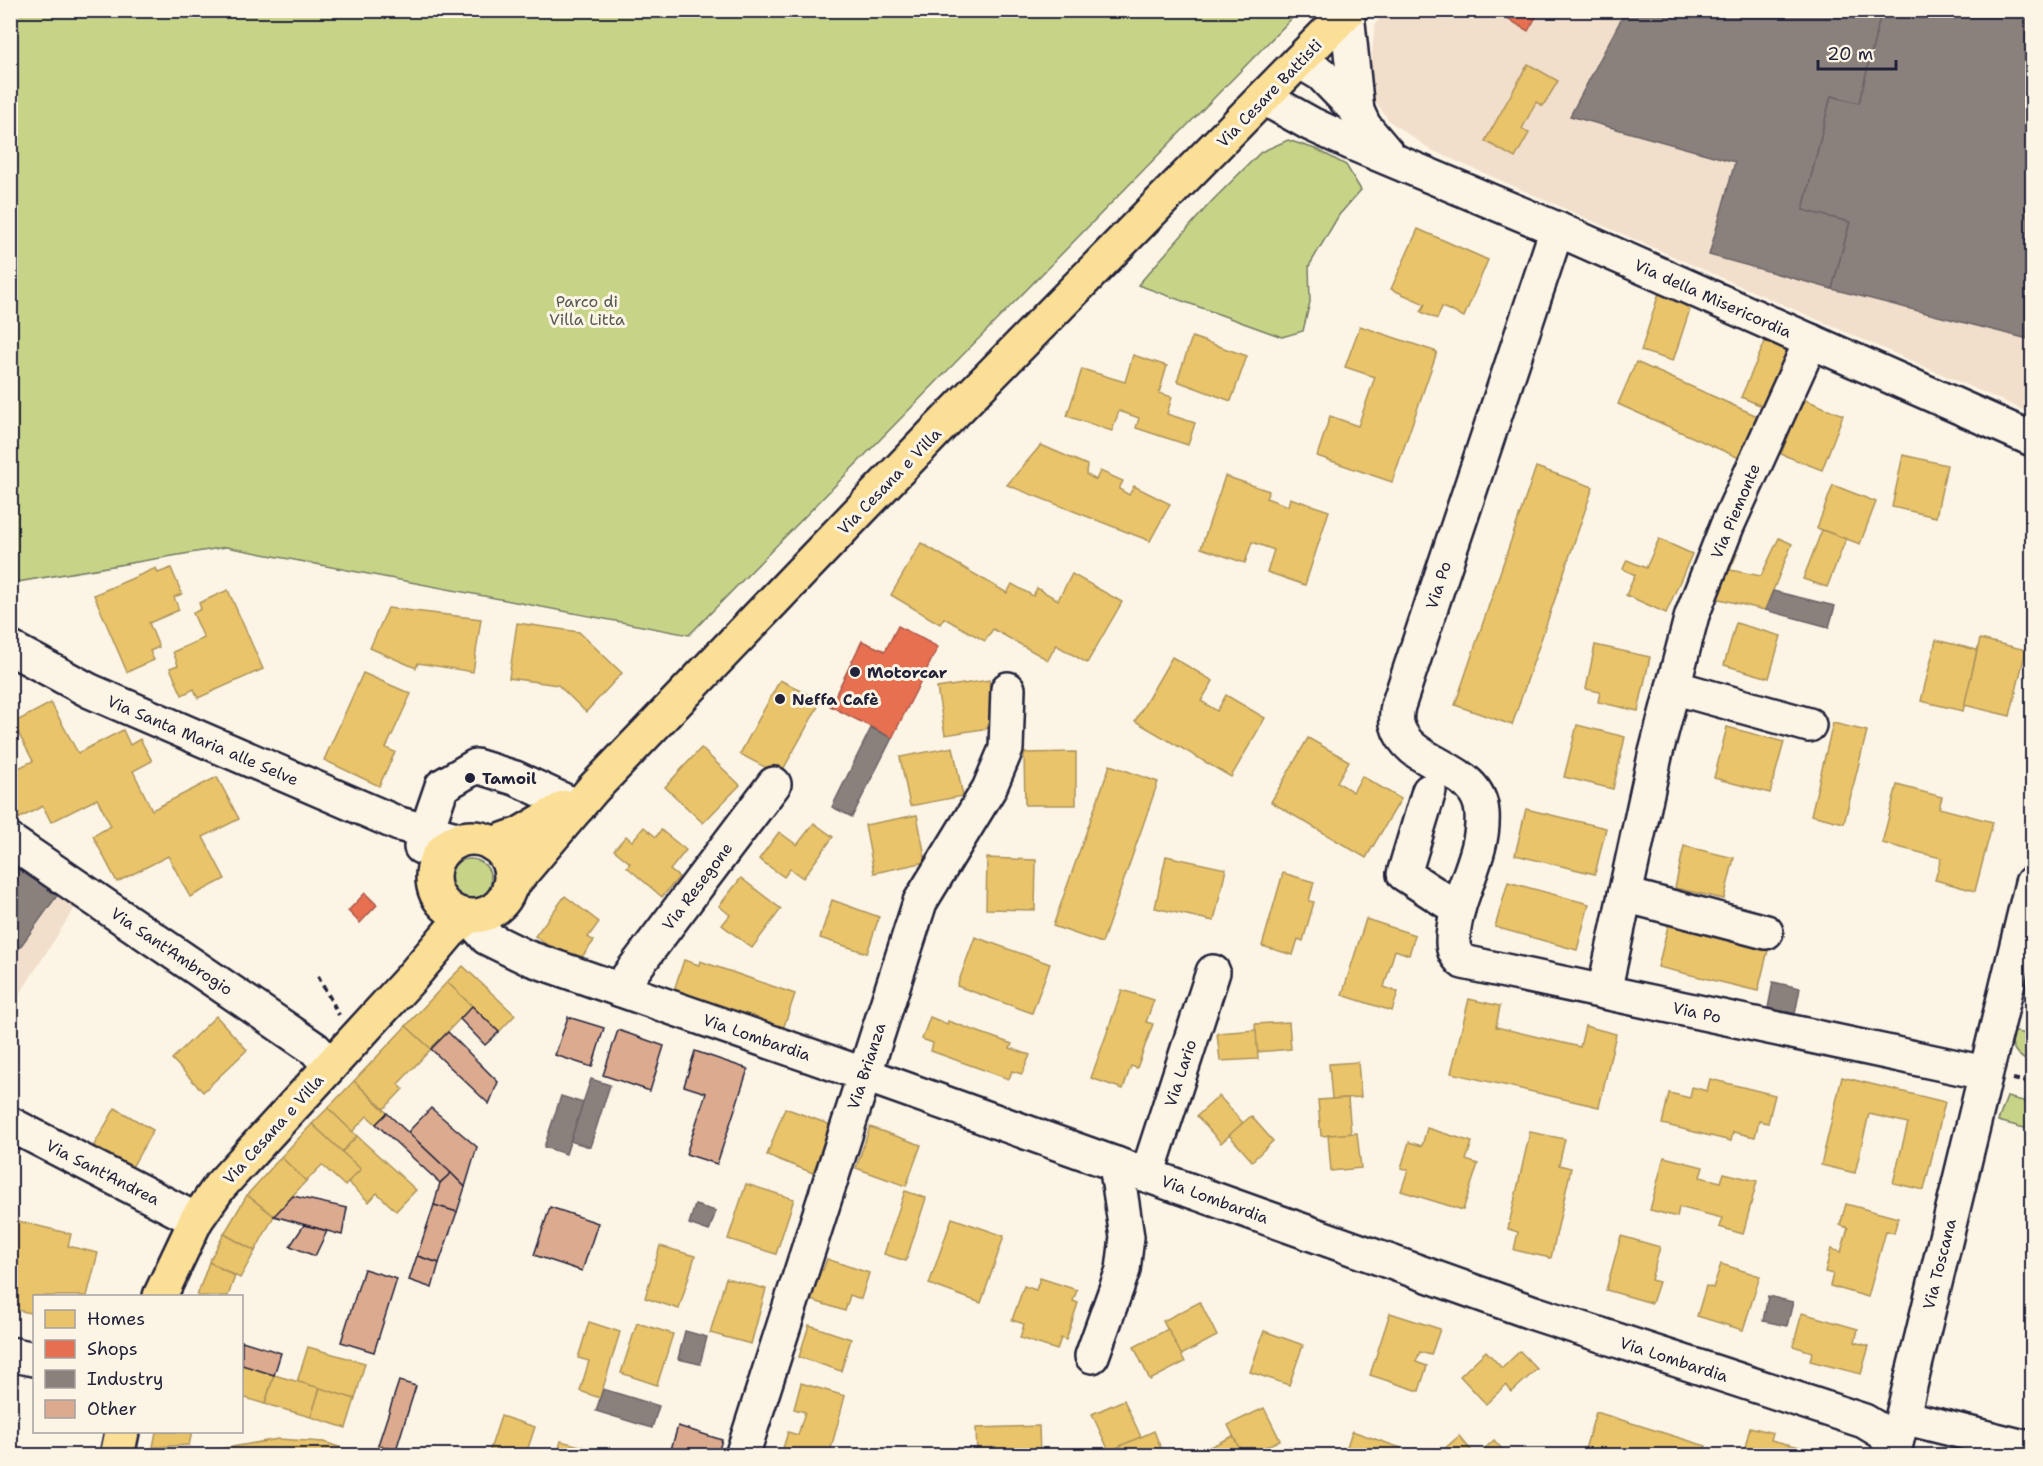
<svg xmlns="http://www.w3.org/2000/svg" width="2043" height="1466" viewBox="0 0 2043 1466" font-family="'Shantell Sans',sans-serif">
<rect width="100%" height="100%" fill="#fcf5e5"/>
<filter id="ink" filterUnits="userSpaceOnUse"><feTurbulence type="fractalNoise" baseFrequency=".0167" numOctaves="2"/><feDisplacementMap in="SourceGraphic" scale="12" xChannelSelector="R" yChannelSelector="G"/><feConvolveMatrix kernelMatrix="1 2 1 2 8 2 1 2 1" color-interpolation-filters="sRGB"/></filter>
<g filter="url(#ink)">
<g fill="#f2dfcb">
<polygon points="1387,11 2032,11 2032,414 1431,150 1389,121 1368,91 1375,24"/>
<polygon points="11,859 76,906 11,1008"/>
</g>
<g fill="#c7d488" stroke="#747b62" stroke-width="1.5">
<polygon points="11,10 1299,10 1299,11 689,635 226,547 11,583"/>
<polygon points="1288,140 1318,150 1346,165 1361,190 1339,215 1309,266 1310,302 1303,331 1282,337 1138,285 1211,202 1261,152"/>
<circle cx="470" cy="880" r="21"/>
<path d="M2011,1031L2032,1035V1064C2017,1056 2010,1049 2011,1031Z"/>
<polygon points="2007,1097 2027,1102 2029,1098 2032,1099 2032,1130 1998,1121"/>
</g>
<g fill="#e9c46a" stroke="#ad935c" stroke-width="1.5">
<polygon points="1528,64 1558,81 1543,106 1536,102 1522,129 1529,133 1515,158 1485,141"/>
<polygon points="1418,229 1488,260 1464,317 1442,307 1437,319 1421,312 1425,304 1391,289"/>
<polygon points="1659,293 1692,303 1673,361 1641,351"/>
<polygon points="1360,326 1437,352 1392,482 1317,456 1330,416 1358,426 1375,377 1345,367"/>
<polygon points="1768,335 1796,347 1769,409 1741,397"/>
<polygon points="1192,337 1247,356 1231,401 1177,381"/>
<polygon points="1133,355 1167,366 1159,393 1172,397 1167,414 1195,423 1188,445 1136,428 1139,418 1119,411 1112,431 1067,416 1082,369 1125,382"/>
<polygon points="1636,362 1764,419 1746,461 1618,404"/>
<polygon points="1803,399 1843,415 1822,470 1781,454"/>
<polygon points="1041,445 1087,465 1086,474 1096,480 1100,471 1123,481 1119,489 1129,495 1134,486 1170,504 1150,541 1007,485"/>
<polygon points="1903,455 1947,465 1936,517 1892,507"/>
<polygon points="1536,467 1593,487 1512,725 1455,705"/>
<polygon points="1225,476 1269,491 1266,498 1288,506 1290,498 1329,511 1305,585 1267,572 1274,550 1252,542 1245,563 1201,548"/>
<polygon points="1833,485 1876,502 1860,544 1817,528"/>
<polygon points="1822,530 1846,539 1827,587 1803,579"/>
<polygon points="1779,538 1792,544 1765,610 1707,596 1728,550 1737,554 1730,570 1761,576"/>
<polygon points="1659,539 1692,554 1666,613 1626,595 1635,575 1623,569 1627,560 1646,568"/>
<polygon points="921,543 1007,593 1012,584 1033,596 1037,588 1058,600 1072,574 1122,602 1087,663 1056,645 1048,660 993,629 985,641 944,618 940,624 891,595"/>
<polygon points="156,568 158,573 171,568 182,594 174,597 179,610 149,623 159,647 150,651 154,660 127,672 94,595"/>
<polygon points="2032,575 2032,597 2026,596"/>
<polygon points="228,590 263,669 198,698 194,689 182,695 170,668 178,665 173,652 204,638 193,613 201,609 199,603"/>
<polygon points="388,608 481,619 473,672 418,663 416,668 370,648"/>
<polygon points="517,623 579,632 622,673 586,712 558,685 509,678"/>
<polygon points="1736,623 1781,636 1769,678 1724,665"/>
<polygon points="1980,639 2026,650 2010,716 1964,705"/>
<polygon points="1936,640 1977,650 1963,711 1921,701"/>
<polygon points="1595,645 1650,657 1638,711 1598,702 1600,692 1586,689"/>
<polygon points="1172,657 1213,681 1201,701 1217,711 1226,695 1265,718 1231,777 1135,721"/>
<polygon points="363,673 411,694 386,748 395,752 379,786 324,760"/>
<polygon points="780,680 821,701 780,775 740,754"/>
<polygon points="989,680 995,727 945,735 937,688"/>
<polygon points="51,703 78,753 123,730 130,745 140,739 152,761 133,771 152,810 217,777 239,819 203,837 225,879 190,897 168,856 117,882 93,836 111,826 97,799 51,822 43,806 18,819 10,805 10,772 33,761 13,723"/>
<polygon points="1833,723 1867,731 1844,823 1811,815"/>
<polygon points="1577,725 1625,737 1613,789 1564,777"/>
<polygon points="1727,727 1784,742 1770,793 1714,778"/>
<polygon points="1308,738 1349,761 1337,782 1353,792 1362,776 1401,799 1366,858 1271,802"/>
<polygon points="953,747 963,796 910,806 900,757"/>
<polygon points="701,748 740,785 703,823 665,787"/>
<polygon points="1076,752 1076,805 1025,805 1024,753"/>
<polygon points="1110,765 1158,782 1102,943 1053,926"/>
<polygon points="1897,785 1942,797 1939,808 1993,822 1975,891 1935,880 1941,858 1882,843"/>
<polygon points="1526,809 1606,828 1595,874 1515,855"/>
<polygon points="917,815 926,862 874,873 865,825"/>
<polygon points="814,823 833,837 803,878 790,869 784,877 759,859 779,832 797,845"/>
<polygon points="644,827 656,837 661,830 686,850 670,870 679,877 662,897 627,867 630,863 614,850 626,836 632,841"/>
<polygon points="1684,846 1734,858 1724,899 1675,888"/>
<polygon points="1166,856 1226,869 1214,921 1155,908"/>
<polygon points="987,858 1036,860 1035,910 986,909"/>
<polygon points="1283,873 1314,882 1309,901 1314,902 1303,941 1298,939 1293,955 1262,946"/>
<polygon points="741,878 781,909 752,948 722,925 730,915 719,906"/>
<polygon points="1508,882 1589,904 1577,950 1495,927"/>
<polygon points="565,896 599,922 588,937 594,941 575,966 535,936"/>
<polygon points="832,900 879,917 867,953 820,938"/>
<polygon points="1366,919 1415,935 1409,955 1395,950 1384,987 1398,992 1392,1011 1342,995"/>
<polygon points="1669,922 1769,946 1758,991 1658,967"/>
<polygon points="975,937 1050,964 1032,1013 957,986"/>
<polygon points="684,960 699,965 700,961 795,994 782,1032 687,999 688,995 674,990"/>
<polygon points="463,966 515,1015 499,1032 447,982"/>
<polygon points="447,982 472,1006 431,1049 406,1026"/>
<polygon points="1122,990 1154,1000 1146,1022 1153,1024 1137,1068 1131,1066 1123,1089 1091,1078"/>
<polygon points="1469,999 1500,1006 1496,1027 1580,1047 1585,1026 1616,1034 1599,1107 1451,1073"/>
<polygon points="216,1016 247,1050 203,1092 172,1059"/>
<polygon points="930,1017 947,1024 948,1021 1012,1044 1010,1048 1030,1055 1022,1074 1012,1071 1009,1079 931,1051 933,1043 922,1039"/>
<polygon points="1289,1022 1291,1049 1257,1052 1255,1024"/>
<polygon points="406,1026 431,1049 398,1084 403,1089 384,1109 354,1081"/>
<polygon points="1256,1030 1258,1059 1220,1061 1217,1033"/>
<polygon points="1358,1062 1361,1097 1332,1099 1329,1064"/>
<polygon points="1842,1077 1945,1102 1924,1190 1893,1183 1908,1123 1869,1114 1855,1173 1821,1165"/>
<polygon points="1710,1079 1775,1095 1768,1123 1759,1121 1755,1137 1733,1132 1731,1141 1662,1124 1669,1093 1690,1098 1692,1087 1707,1091"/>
<polygon points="354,1081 387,1113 376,1124 367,1116 352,1132 328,1108"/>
<polygon points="1219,1096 1243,1123 1221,1143 1197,1116"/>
<polygon points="1348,1098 1351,1134 1321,1136 1318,1100"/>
<polygon points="115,1108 153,1130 131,1169 93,1147"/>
<polygon points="328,1108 357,1136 342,1152 312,1124"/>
<polygon points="785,1108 831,1125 813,1173 767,1155"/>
<polygon points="1251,1116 1273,1141 1252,1161 1229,1135"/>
<polygon points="312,1124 361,1169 345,1186 322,1165 306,1181 281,1157"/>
<polygon points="870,1127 921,1145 906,1186 856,1168"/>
<polygon points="1427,1128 1472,1142 1466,1160 1478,1164 1463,1210 1401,1191 1408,1170 1401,1168 1409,1142 1422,1146"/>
<polygon points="1530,1132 1565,1139 1559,1165 1571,1168 1551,1258 1514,1250 1518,1232 1508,1229"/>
<polygon points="1357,1133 1361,1168 1331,1171 1328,1135"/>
<polygon points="357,1136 416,1190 396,1211 377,1193 369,1202 348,1182 361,1169 342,1152"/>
<polygon points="281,1157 306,1181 274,1216 247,1195"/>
<polygon points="1664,1157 1703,1167 1700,1177 1721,1182 1724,1173 1757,1181 1743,1234 1719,1227 1722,1218 1679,1207 1677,1217 1650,1210"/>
<polygon points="746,1184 794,1199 776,1254 728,1239"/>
<polygon points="905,1191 926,1198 906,1261 884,1254"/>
<polygon points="247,1195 274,1216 255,1251 224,1234"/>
<polygon points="1846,1204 1898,1218 1894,1233 1886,1231 1868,1297 1830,1286 1833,1274 1825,1272 1831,1249 1841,1252 1848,1228 1840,1225"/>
<polygon points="952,1218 1004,1236 981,1303 929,1284"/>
<polygon points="10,1219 71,1234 68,1246 98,1253 87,1296 34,1296 34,1314 10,1308"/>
<polygon points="224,1234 255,1251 240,1278 209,1262"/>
<polygon points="1621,1236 1660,1247 1651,1280 1659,1282 1652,1303 1606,1290"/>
<polygon points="660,1246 695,1256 679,1309 645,1298"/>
<polygon points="827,1259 869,1273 861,1299 850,1295 845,1311 805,1298 815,1267 823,1270"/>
<polygon points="209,1262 235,1276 228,1296 197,1296"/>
<polygon points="1721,1264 1760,1276 1743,1330 1697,1316 1706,1286 1713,1288"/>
<polygon points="726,1278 766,1289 751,1344 710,1333"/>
<polygon points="1040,1278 1077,1290 1073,1301 1078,1303 1066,1340 1061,1338 1057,1350 1020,1338 1024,1324 1012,1320 1024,1286 1036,1290"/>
<polygon points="1200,1302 1217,1336 1181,1355 1163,1321"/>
<polygon points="1390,1313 1440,1329 1431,1355 1420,1352 1416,1362 1427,1366 1419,1391 1370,1375"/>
<polygon points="1802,1313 1858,1329 1855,1342 1869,1346 1861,1374 1810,1361 1812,1352 1793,1346"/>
<polygon points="589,1322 620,1332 600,1398 580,1391 589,1361 578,1358"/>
<polygon points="637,1323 673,1334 657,1385 621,1373"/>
<polygon points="809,1325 851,1339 841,1371 799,1357"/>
<polygon points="1168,1329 1185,1362 1150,1380 1134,1347"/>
<polygon points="1264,1331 1303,1345 1289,1385 1250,1372"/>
<polygon points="308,1347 365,1363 355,1399 297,1382"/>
<polygon points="1486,1351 1502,1368 1520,1351 1537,1369 1512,1392 1506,1385 1486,1404 1460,1376"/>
<polygon points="242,1365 274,1375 265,1404 242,1397"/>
<polygon points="274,1375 320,1388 311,1417 265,1404"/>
<polygon points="801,1383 845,1396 829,1456 781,1455 788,1432 798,1435 805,1412 794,1409"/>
<polygon points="320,1388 355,1399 346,1428 311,1417"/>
<polygon points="1124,1400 1141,1437 1109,1451 1092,1414"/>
<polygon points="1264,1408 1280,1440 1247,1456 1243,1456 1228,1425"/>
<polygon points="1596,1412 1706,1446 1703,1456 1583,1456"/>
<polygon points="501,1416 535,1427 527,1451 520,1449 518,1456 488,1456"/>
<polygon points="1039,1426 1040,1456 977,1456 976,1428"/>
<polygon points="1750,1427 1773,1433 1771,1440 1816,1451 1815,1456 1743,1456"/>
<polygon points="1154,1431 1164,1456 1125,1456 1120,1446"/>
<polygon points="1352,1431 1401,1448 1399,1456 1344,1456"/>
<polygon points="156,1432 192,1432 189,1445 153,1447"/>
<polygon points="1233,1436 1243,1456 1200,1456 1199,1452"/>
<polygon points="1459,1436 1476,1456 1436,1456"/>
<polygon points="278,1439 324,1442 345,1449 343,1456 180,1456"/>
<polygon points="1494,1440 1508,1456 1477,1456"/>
<polygon points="561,1441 584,1447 582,1456 557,1456"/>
<polygon points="378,1445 396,1450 412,1456 375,1456"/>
</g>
<g fill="#e76f51" stroke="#ac584a" stroke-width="1.5">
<polygon points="1481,10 1540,10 1528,31 1495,11 1491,16"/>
<polygon points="898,626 938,647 892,738 830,706 862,641 885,651"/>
<polygon points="365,893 377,905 360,923 348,911"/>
</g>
<g fill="#8a817c" stroke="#6b6468" stroke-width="1.5">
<polygon points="1626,10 1882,10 1859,103 1831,96 1803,210 1850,222 1832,289 1709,255 1735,162 1570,116"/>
<polygon points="1882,10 2032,10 2032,340 1832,289 1850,222 1803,210 1831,96 1859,103"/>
<polygon points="1773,591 1835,606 1829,627 1765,610"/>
<polygon points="871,728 892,738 852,817 832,807"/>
<polygon points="10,859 59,893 10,961"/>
<polygon points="1773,982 1800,988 1795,1014 1768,1008"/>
<polygon points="591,1079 610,1085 590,1147 570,1141"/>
<polygon points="561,1096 583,1103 566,1154 544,1147"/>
<polygon points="695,1205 716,1211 709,1231 689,1224"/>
<polygon points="1768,1296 1793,1302 1787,1326 1763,1321"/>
<polygon points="685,1331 707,1337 700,1364 678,1359"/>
<polygon points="603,1389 659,1406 652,1428 596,1411"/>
<polygon points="1289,1447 1311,1453 1310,1456 1286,1456"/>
</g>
<g fill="#dcab8f" stroke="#22223b" stroke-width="1.5">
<polygon points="472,1006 499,1032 485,1045 460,1019"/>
<polygon points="568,1017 604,1028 592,1067 555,1055"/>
<polygon points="618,1030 664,1046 650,1091 603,1075"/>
<polygon points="448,1032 498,1082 489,1104 431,1049"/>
<polygon points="695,1051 748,1069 717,1164 686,1154 706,1093 684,1086"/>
<polygon points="431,1108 477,1147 465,1187 408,1132"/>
<polygon points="387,1113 451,1173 440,1183 376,1124"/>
<polygon points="451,1173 465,1187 457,1212 434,1205 440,1183"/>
<polygon points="293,1196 347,1208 342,1235 274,1216"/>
<polygon points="434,1205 457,1212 439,1263 417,1256"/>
<polygon points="550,1207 598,1223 582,1271 534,1255"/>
<polygon points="304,1225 327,1231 315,1256 290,1246"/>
<polygon points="417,1256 439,1263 432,1288 409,1280"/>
<polygon points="364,1269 397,1279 374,1352 341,1342"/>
<polygon points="242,1341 281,1353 274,1375 242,1365"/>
<polygon points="399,1381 416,1386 396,1450 378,1445"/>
<polygon points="678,1426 722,1440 717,1456 669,1456"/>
</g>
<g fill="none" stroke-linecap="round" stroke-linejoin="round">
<g stroke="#22223b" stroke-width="38">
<g id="minor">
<polyline points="1347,13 1357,111 1364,126 1391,158"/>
<polyline points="1299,61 1321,74 1357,111"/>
<polyline points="1264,98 1311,124 1354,144 1557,229 2032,439"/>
<path d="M1557,229L1398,706C1397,711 1396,718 1397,724C1408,768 1479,764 1482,813C1485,859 1453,897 1453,942C1453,951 1457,956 1463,962L1985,1073"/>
<polyline points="10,648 90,691 399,824 460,840"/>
<polyline points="1673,687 1809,725"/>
<polyline points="1429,791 1404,874 1458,909"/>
<polyline points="10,841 280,1025 315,1049 330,1066"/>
<polyline points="421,847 442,786 476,766 515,778 578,807"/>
<polyline points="1625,895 1766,932"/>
<polyline points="468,916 487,938 526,957 863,1074 1534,1313 1864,1421 1884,1433 1894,1452"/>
<polyline points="619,989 774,784"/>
<polyline points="1604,992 1655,756 1692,615 1727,526 1811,341"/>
<polyline points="10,1124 196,1220"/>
<polyline points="1147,1175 1213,972"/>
<polyline points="10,1354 34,1359"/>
<polyline points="1092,1356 1123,1270 1127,1237 1116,1164"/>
<polyline points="1903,1417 2032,1449 2032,1446"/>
<polyline points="742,1456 920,902 989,789 1006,749 1008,689"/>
<polyline points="1893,1456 2032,883"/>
</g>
</g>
<g stroke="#22223b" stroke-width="38">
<g id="major">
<circle cx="472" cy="877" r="39"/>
<polyline points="492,844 520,834 566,807"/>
<polyline points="509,888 593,789 939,428 1349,10"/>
<polyline points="160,1296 196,1220 220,1186 411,978 449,933 468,916"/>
<polyline points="117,1456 122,1432"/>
</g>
</g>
<g stroke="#22223b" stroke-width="4" stroke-dasharray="6 4.5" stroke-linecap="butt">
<polyline points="318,976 339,1015"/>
<polyline points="2013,1079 2032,1083"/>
</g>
<use href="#minor" stroke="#fcf5e5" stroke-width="33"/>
<use href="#major" stroke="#fbdf96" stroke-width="33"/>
</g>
</g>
<g fill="#22223b" stroke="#fcf5e5" stroke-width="2">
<circle cx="855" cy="672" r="6"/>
<circle cx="780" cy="699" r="6"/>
<circle cx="470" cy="778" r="6"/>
</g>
<g text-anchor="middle" stroke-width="6" stroke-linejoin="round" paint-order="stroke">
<g font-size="16" fill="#22223b" stroke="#fcf5e5">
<text transform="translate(1269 93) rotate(-46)" y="6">Via Cesare Battisti</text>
<text transform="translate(1713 298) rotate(24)" y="6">Via della Misericordia</text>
<text transform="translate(889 481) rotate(-46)" y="6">Via Cesana e Villa</text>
<text transform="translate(1735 511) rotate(-67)" y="6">Via Piemonte</text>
<text transform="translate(1438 585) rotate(-72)" y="6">Via Po</text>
<text transform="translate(203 740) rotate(23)" y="6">Via Santa Maria alle Selve</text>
<text transform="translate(697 886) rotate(-53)" y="6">Via Resegone</text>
<text transform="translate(172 951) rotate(34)" y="6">Via Sant'Ambrogio</text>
<text transform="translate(1697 1012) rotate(12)" y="6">Via Po</text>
<text transform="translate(757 1037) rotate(19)" y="6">Via Lombardia</text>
<text transform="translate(866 1066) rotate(-72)" y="6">Via Brianza</text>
<text transform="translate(1180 1073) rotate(-72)" y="6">Via Lario</text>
<text transform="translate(273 1129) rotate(-48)" y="6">Via Cesana e Villa</text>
<text transform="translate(103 1172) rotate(27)" y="6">Via Sant'Andrea</text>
<text transform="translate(1215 1199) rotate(20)" y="6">Via Lombardia</text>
<text transform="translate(1939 1264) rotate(-76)" y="6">Via Toscana</text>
<text transform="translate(1674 1359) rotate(18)" y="6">Via Lombardia</text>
</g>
<g font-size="16" fill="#545752" stroke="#fcf5e5">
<text x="587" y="307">Parco di<tspan x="587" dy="18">Villa Litta</tspan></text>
</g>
<g font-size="16" font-weight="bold" fill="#22223b" stroke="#fcf5e5" text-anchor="start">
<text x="867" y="678">Motorcar</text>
<text x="792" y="705">Neffa Cafè</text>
<text x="482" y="784">Tamoil</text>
</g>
</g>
<rect width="2043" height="1466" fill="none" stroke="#fcf5e5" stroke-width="36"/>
<rect x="18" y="18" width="2007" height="1430" fill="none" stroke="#22223b" stroke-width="2" filter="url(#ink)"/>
<rect x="33" y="1295" width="210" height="138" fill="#fcf5e5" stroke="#a5a1a1" stroke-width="1.5"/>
<rect x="45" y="1310" width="30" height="18" fill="#e9c46a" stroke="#a5a1a1" stroke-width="1.5"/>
<text x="87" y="1325" font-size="18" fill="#22223b">Homes</text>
<rect x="45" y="1340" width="30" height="18" fill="#e76f51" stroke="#a5a1a1" stroke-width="1.5"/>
<text x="87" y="1355" font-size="18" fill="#22223b">Shops</text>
<rect x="45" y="1370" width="30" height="18" fill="#8a817c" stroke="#a5a1a1" stroke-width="1.5"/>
<text x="87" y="1385" font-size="18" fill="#22223b">Industry</text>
<rect x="45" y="1400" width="30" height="18" fill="#dcab8f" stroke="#a5a1a1" stroke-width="1.5"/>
<text x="87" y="1415" font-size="18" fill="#22223b">Other</text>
<path d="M1818 60v9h78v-9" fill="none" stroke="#22223b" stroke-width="3"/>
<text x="1827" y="60" font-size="18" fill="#22223b" stroke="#fcf5e5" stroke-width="4.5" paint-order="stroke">20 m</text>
</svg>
